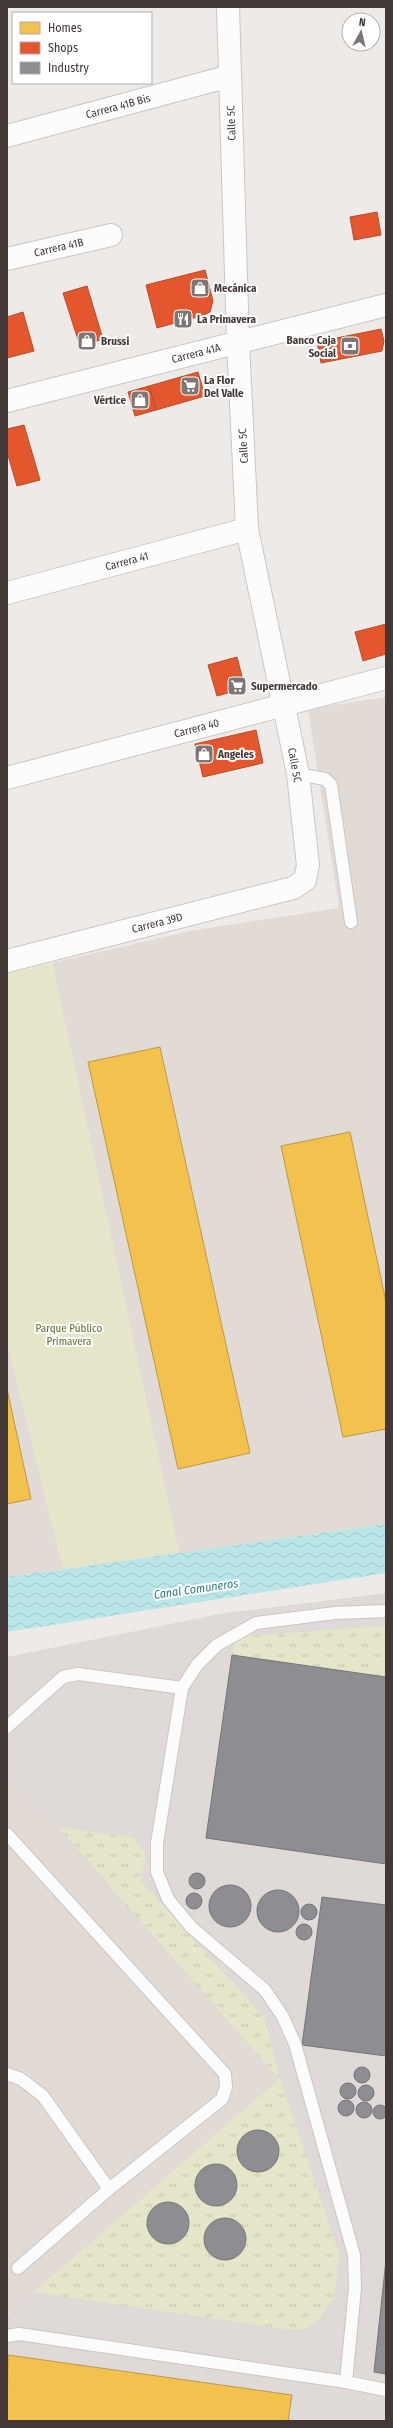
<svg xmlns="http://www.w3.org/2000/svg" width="393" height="2428" viewBox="0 0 393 2428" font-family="'Fira Sans Condensed',sans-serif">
<defs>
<pattern id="grass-tufts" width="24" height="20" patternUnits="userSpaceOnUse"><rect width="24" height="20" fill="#e5e6c9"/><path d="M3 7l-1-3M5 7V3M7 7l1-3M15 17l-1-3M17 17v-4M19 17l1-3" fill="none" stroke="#c6c6ad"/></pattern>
<pattern id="water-waves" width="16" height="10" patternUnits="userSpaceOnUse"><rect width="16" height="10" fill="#bbe6e9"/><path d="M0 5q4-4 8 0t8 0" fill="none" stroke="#a2c6c8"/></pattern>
</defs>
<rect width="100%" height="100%" fill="#eeeae8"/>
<g fill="#e1dad5">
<polygon points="386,697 386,1524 179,1553 52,963 190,931 339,908 308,709"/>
<polygon points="7,1341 63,1569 7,1577"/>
<polygon points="7,1772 280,2079 9,2314 7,2311"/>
</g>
<polygon fill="#dfd9d7" points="386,1593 386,2421 7,2421 7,2316 279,2079 7,1775 7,1657 225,1613"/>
<g fill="url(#grass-tufts)">
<polygon points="386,1626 386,1677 232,1655 235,1637"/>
<polygon points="58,1827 134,1838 146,1855 141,1881 264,2017 280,2079 339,2254 335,2292 330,2304 318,2320 306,2329 284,2329 34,2292 279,2079"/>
</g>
<polygon fill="#e5e6c9" points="52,963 179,1553 63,1569 7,1341 7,974"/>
<polygon fill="url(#water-waves)" points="386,1524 386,1573 7,1632 7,1577"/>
<g fill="#f2c14e" stroke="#bd9846">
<polygon points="160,1047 250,1453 178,1469 88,1062"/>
<polygon points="350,1132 386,1302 386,1429 343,1437 281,1146"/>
<polygon points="7,1389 31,1499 7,1504"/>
<polygon points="8,2355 292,2395 288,2421 7,2421"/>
</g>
<g fill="#e4572e" stroke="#b34e30">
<polygon points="377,212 381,235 354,240 350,217"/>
<polygon points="205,270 213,301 210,312 204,315 157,328 146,285"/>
<polygon points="87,286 103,339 80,346 63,293"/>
<polygon points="23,312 34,351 7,358 7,317"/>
<polygon points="381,329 384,341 382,351 321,363 317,342"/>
<polygon points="198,372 205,396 156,410 149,386"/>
<polygon points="149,386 156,410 135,416 128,392"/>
<polygon points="24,425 40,480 17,486 7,452 7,429"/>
<polygon points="386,624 386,654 363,661 355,632"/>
<polygon points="237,657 245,688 217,696 208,665"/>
<polygon points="256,730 263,763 203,777 195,744"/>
</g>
<g fill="#8d8d92" stroke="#767476">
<polygon points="232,1655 386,1677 386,1864 206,1838"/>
<circle cx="197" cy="1881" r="8"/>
<circle cx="230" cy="1906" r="21"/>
<circle cx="278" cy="1911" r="21"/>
<circle cx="194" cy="1901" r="8"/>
<polygon points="322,1897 386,1905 386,2056 302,2045"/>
<circle cx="309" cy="1912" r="8"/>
<circle cx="304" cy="1932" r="8"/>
<circle cx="362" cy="2075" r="8"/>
<circle cx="348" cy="2091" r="8"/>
<circle cx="366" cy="2093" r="8"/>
<circle cx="346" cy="2108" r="8"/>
<circle cx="364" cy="2110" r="8"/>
<circle cx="380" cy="2112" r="7"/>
<circle cx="258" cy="2151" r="21"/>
<circle cx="216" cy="2185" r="21"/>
<circle cx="168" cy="2223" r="21"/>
<circle cx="225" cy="2239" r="21"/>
<polygon points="386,2260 386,2374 374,2372"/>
</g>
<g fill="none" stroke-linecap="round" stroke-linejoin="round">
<g stroke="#cac6c4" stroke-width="14">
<g id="service">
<polyline points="298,774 325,779 331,785 351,922"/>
<polyline points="7,1727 63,1677 78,1674 182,1688"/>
<polyline points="7,1834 225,2074 226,2087 222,2099 109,2189 18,2268"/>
<polyline points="7,2074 21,2079 43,2096 109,2189"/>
<polyline points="7,2336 19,2334 346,2382 386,2390"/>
<polyline points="346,2382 355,2288 354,2255 295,2044 283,2017 265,1990 191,1927 168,1899 157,1872 157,1843 182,1688 197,1665 217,1645 256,1623 335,1613 386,1611"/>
</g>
</g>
<g stroke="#cac6c4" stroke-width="24">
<g id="minor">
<path id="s1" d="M7,136L230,76"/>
<path id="s2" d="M7,259L111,235"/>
<path id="s3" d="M7,593L247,529"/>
<path id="s4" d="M7,778L386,678"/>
<path id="s5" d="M7,961L293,888L305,880L308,865L298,774L247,529L238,342L228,7"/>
</g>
</g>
<g stroke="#cac6c4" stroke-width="24">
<g id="tertiary">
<path id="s6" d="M7,401L386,305"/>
</g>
</g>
<use href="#service" stroke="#fcfcfc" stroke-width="12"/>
<use href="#minor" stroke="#fcfcfc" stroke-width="22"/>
<use href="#tertiary" stroke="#fcfcfc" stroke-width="22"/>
</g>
<defs>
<g id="shop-square" transform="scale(1)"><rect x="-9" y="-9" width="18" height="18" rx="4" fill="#7e7674" stroke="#fff"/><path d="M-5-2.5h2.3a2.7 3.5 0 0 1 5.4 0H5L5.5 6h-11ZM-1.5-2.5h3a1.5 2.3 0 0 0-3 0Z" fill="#fff"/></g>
<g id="restaurant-square" transform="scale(1)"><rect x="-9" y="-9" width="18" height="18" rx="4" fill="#7e7674" stroke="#fff"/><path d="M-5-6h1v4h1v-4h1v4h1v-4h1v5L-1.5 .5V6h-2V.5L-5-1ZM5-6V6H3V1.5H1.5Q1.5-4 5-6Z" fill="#fff"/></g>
<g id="bank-square" transform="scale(1)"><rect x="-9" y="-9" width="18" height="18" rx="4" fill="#7e7674" stroke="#fff"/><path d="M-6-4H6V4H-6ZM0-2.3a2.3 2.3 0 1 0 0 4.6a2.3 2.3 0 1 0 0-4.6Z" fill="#fff"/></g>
<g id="supermarket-square" transform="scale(1)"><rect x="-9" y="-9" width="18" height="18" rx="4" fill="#7e7674" stroke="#fff"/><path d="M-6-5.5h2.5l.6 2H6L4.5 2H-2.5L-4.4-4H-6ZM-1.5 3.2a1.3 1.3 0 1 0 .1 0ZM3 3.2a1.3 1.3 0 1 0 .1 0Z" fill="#fff"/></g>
</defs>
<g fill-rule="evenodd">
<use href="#shop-square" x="200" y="288"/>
<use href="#restaurant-square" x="183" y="319"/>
<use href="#shop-square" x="87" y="341"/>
<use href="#bank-square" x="350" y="346"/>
<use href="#supermarket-square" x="190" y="386"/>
<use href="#shop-square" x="140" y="400"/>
<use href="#supermarket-square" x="237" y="686"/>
<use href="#shop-square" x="204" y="754"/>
</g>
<g text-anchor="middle" stroke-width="4" stroke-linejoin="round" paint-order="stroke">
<g font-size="11" fill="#423835" stroke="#fff">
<text dy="4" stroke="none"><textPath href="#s1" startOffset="115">Carrera 41B Bis</textPath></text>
<text transform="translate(231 123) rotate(-92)" y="4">Calle 5C</text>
<text dy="4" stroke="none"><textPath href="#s2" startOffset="53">Carrera 41B</textPath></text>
<text dy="4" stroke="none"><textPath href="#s6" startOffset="195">Carrera 41A</textPath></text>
<text transform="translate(243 446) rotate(-93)" y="4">Calle 5C</text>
<text dy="4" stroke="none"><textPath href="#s3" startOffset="124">Carrera 41</textPath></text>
<text dy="4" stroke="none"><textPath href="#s4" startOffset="196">Carrera 40</textPath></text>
<text transform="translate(295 765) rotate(80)" y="4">Calle 5C</text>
<text dy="4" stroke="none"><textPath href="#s5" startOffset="155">Carrera 39D</textPath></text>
</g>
<g font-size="11" font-weight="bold" fill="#423835" stroke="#fff" text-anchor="start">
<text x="214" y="292">Mecánica</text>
<text x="197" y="323">La Primavera</text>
<text x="336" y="344" text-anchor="end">Banco Caja<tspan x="336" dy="13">Social</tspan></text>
<text x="101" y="345">Brussi</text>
<text x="204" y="384">La Flor<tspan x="204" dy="13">Del Valle</tspan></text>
<text x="126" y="404" text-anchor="end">Vértice</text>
<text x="251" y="690">Supermercado</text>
<text x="218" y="758">Angeles</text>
</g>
<g font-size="11" fill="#5d6e2e" stroke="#fff">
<text x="69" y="1332">Parque Público<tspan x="69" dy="13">Primavera</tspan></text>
</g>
<g font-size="12" font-style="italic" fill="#308187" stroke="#fff">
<text transform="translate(196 1589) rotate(-8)" y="4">Canal Comuneros</text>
</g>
</g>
<rect width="393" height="2428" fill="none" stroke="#423835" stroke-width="16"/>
<rect x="12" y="12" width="140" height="72" fill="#ffffff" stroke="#b3afae"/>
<rect x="20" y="22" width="20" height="12" fill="#f2c14e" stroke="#b3afae"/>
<text x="48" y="32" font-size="12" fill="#423835">Homes</text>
<rect x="20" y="42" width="20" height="12" fill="#e4572e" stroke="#b3afae"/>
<text x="48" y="52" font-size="12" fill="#423835">Shops</text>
<rect x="20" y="62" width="20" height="12" fill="#8d8d92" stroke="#b3afae"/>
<text x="48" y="72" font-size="12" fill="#423835">Industry</text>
<g transform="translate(361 32) rotate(8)"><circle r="19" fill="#ffffff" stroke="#b3afae"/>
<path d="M0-3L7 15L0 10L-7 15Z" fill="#7e7674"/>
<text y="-6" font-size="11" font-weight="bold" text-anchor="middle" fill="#423835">N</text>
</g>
</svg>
